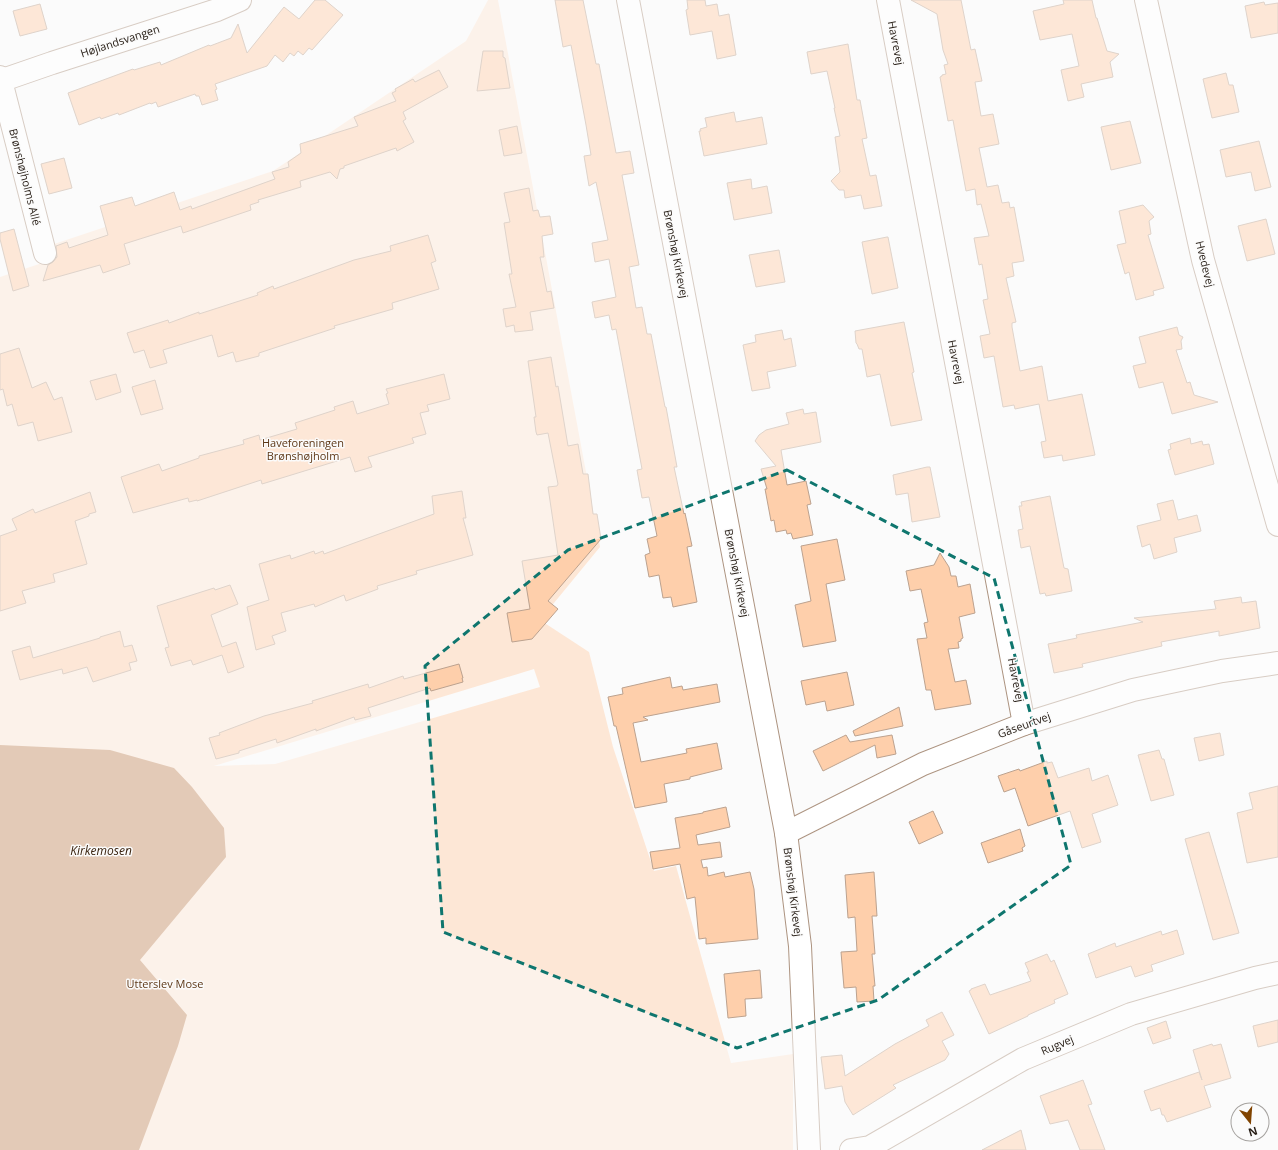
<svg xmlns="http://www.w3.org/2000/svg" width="1278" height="1150" viewBox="0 0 1278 1150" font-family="'Open Sans',sans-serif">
<rect width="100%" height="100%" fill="#fbfbfb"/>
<path fill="#fde7d6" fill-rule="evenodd" d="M488,0H498L600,547L540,620L589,652L613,747L654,871L676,866L731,1063L793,1054V1150H0V277L48,261L54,244L273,171L466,41ZM534,669L540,687L275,764L214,766Z"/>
<polygon fill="#c68f64" points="0,745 110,750 174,768 192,787 224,828 226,857 140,960 187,1015 178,1046 139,1150 0,1150"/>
<g fill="#fecfab" stroke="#bca28f">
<polygon points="315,0 325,0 343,15 312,50 309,48 303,55 298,51 294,56 290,53 283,62 275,55 267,66 215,84 217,89 215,90 218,100 202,105 199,96 196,96 195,94 158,107 156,102 151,104 150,103 119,115 118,113 101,119 100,117 79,125 68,93 133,69 134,70 160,62 161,65 209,45 210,46 231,38 238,24 247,53 284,7 299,19"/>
<polygon points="555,0 583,0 596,64 599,64 616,153 630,151 634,173 622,175 639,265 629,267 636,308 642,307 647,334 651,334 665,407 666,407 677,467 674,467 684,514 685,513 692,546 687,547 697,602 673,607 671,597 663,598 659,575 649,577 645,555 650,553 647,539 657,536 649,497 642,498 637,470 642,469 616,329 612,330 609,315 595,318 592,302 616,297 609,259 595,262 592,243 608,240 596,182 589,186 584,156 591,155 586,125 571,45 563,47"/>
<polygon points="687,0 705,0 706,6 717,4 719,16 729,14 736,55 717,59 712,31 690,35 686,10 688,9"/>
<polygon points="911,0 961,0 971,50 975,49 982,81 975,82 981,116 993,114 999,144 979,148 987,187 998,185 1002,203 1009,202 1010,208 1014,207 1024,261 1012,263 1014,276 1006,278 1016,322 1012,323 1012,327 1020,371 1042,366 1048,401 1082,394 1095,455 1063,461 1062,455 1044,458 1041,442 1046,441 1039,404 1015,409 1014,405 1003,407 994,356 984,358 980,336 990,334 983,300 988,299 982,264 979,265 974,238 989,236 981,204 977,205 975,189 966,191 953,120 948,121 940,77 942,76 942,75 946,74 944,65 948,64 943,50 937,14"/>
<polygon points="1063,0 1092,0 1096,18 1097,18 1107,51 1119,54 1110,62 1113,77 1081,84 1084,97 1068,101 1061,70 1079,66 1072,34 1040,40 1033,11 1064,4"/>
<polygon points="1264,2 1265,5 1278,3 1278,33 1251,38 1245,6"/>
<polygon points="40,4 47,29 20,36 13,11"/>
<polygon points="848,44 857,100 860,100 867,138 862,139 870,176 876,175 882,206 864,209 861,195 845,198 844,190 839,190 831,181 840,172 835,137 840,136 834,108 835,108 827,71 811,74 807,52"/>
<polygon points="483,51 503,51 503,57 505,58 510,88 477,91"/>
<polygon points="439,70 448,87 403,112 406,119 403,121 414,142 397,151 396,148 344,166 344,168 340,169 337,179 330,172 300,181 301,187 258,200 259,202 250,205 251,210 183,233 181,226 124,244 130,264 103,273 100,265 43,281 48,265 53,262 57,257 56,246 67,242 69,248 108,235 100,206 132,197 135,206 174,192 180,210 191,206 192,209 275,179 272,172 289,167 288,162 301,153 300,144 358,126 354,117 396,101 392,93 396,91 395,89 413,79 415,82"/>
<polygon points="1226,73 1229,85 1233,85 1239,112 1212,118 1203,79"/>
<polygon points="734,112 736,122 762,117 767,144 704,156 699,131 701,131 700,129 707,127 705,118"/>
<polygon points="1130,121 1141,163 1111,170 1101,127"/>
<polygon points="517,126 522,153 504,156 499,130"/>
<polygon points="1259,141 1271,187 1255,191 1251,172 1226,177 1220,150"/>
<polygon points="64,158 72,188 49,194 41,164"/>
<polygon points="751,179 752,189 767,186 772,213 734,220 727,183"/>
<polygon points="529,188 533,211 538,210 540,217 550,216 553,234 542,236 544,257 540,257 547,292 551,291 554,308 530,312 533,330 515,332 514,325 506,327 503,309 516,307 509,274 512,274 504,223 510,222 504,193"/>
<polygon points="1143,205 1154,217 1149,221 1151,234 1148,235 1164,288 1153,291 1154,295 1136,300 1129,272 1125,274 1117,245 1126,243 1119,211"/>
<polygon points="1266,219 1275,254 1247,261 1238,226"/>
<polygon points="14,229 29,286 13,291 0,239 0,233"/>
<polygon points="428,235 436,261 431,263 439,289 392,303 393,309 334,326 335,328 259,353 259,356 236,362 233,352 218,357 212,335 163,350 167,363 150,368 144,350 134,353 127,333 168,320 169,323 199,312 199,314 258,295 257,293 273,286 274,289 354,260 391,251 390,246"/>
<polygon points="887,237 888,237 898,288 872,294 862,242"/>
<polygon points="779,250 785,282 756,287 749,255"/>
<polygon points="904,322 914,372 912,373 922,420 891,426 880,374 867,377 862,349 859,349 857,344 856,343 855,331"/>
<polygon points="1177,327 1179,335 1183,337 1181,341 1182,349 1176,350 1187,383 1190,382 1194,395 1218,402 1172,414 1163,382 1139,388 1133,366 1146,363 1139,337"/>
<polygon points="782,330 784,340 791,338 796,366 767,372 770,388 752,391 743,345 756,342 755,335"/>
<polygon points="19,348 32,388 46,382 54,400 62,397 72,432 38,441 33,422 18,426 12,404 7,406 3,389 0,390 0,354"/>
<polygon points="551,357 556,387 558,386 568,446 578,444 583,474 588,474 593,514 597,514 601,539 548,601 558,609 532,639 512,642 507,613 530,609 522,561 558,555 548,487 557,486 558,484 548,433 537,435 536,432 534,417 536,417 528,361"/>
<polygon points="116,374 121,392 96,400 90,381"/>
<polygon points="444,374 450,399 427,405 429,411 420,413 426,434 412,438 414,443 368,457 372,467 355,472 350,457 262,484 261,480 197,501 197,500 189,502 188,498 133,513 121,477 159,464 162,471 199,458 199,456 244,444 243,440 259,435 260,440 297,429 295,423 335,410 334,407 353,401 357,414 389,404 386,394 388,393 386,389"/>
<polygon points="155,380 163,409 141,415 132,387"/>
<polygon points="803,409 804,414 816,412 821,442 781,450 787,485 806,481 811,504 807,505 813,535 793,539 791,533 787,534 786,530 776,532 774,520 771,521 765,489 767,489 761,469 776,466 755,441 759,435 766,430 789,424 786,413"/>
<polygon points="1190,438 1191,444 1202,441 1203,445 1209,444 1214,464 1175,475 1168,450 1171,449 1170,444"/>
<polygon points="927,467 930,467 940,517 912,522 908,493 896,495 893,475"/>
<polygon points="462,491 466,518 463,518 473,555 416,571 417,574 377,586 378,589 346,601 344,595 315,607 314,604 281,613 286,631 272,636 275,644 256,650 247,607 269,600 259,564 290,555 291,559 314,551 315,554 323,551 324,554 434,514 432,496"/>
<polygon points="90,492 96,512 89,514 89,516 75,521 87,564 53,574 55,582 22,591 26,603 0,611 0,536 17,530 12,519 33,509 35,513"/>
<polygon points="1050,496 1064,568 1068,569 1072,591 1046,596 1045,593 1040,594 1030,546 1021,548 1018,530 1023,529 1019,506 1022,506 1021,502"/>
<polygon points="1173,500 1178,520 1197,515 1201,531 1174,538 1177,552 1154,559 1150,544 1142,547 1137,526 1161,520 1157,504"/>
<polygon points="837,539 845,580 826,584 836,641 803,647 795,605 811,601 801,546"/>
<polygon points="940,553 949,567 951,576 956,576 958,587 970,584 975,613 959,617 963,638 961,639 961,641 958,642 959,648 948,649 955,682 966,680 971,704 935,710 931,690 926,690 917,639 927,638 924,623 928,622 921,589 910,591 906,571 934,565"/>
<polygon points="230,585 238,604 211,615 222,647 236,642 244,667 228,673 222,655 193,665 191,660 171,666 165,648 169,647 157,606 214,588 215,590"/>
<polygon points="1241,597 1242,603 1256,601 1260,628 1219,636 1219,631 1161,642 1162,646 1082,664 1083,667 1054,673 1048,644 1077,638 1076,635 1143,622 1134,618 1216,609 1214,601"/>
<polygon points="120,631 124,647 132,645 137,661 129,663 131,670 93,682 87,667 63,674 62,669 20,680 12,651 30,646 33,658 100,638 100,637"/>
<polygon points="459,664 463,678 462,678 463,682 431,691 430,688 368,708 371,716 355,720 354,717 316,731 316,729 277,743 276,739 239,751 239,753 216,759 209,738 220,735 219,733 264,716 313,703 312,701 368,684 369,688 403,676 404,679"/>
<polygon points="847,672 854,705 827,711 825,701 806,705 801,681"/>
<polygon points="670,677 672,688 682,686 683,690 717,684 720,702 643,717 648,720 633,723 641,762 687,753 686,749 717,743 722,769 690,777 690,779 664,784 667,802 635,808 616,726 614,726 608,697 623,694 622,688"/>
<polygon points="899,707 903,726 855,736 853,731"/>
<polygon points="1220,733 1224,755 1199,761 1194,738"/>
<polygon points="846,735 850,742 892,735 896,754 877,758 875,745 823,771 813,751"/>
<polygon points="1159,750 1162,759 1164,759 1174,795 1151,801 1138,755"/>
<polygon points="1047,761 1047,763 1052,762 1058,778 1089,768 1092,781 1108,775 1118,805 1092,814 1101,842 1082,848 1070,811 1028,826 1015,788 1004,792 998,776 1019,769 1020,771"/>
<polygon points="1278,786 1278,857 1247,863 1237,813 1253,809 1249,793"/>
<polygon points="726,807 730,827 696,835 698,845 720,842 722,857 701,860 703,868 707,867 708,876 724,872 725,877 750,872 754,889 758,939 706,944 706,938 699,939 695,897 687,899 680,864 653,869 650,852 680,848 675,818 703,813 703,812"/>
<polygon points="933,811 943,833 919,844 909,822"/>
<polygon points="1020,829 1025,846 1022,848 1023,851 988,863 981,843"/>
<polygon points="1209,832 1239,933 1213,940 1185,839"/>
<polygon points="874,872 877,916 872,916 875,954 872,954 875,986 873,986 874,1001 857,1002 856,987 844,988 841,952 857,951 855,917 848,918 845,875"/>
<polygon points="1177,930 1184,954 1151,965 1153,971 1135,977 1131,966 1096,978 1088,954 1115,943 1116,947 1161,931 1162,935"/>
<polygon points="1047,954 1051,962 1054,960 1068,994 1054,1000 1055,1003 1028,1015 1028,1016 989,1034 969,991 971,990 971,989 985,984 990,995 1031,981 1027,972 1029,972 1025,963"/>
<polygon points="760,970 762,998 745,999 746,1016 728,1018 724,974"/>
<polygon points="942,1012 954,1035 942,1041 949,1054 945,1060 893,1085 896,1088 853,1115 845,1102 842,1086 825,1089 821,1057 842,1055 845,1076 895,1044 929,1026 926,1020"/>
<polygon points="1278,1020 1278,1042 1258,1047 1253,1026"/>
<polygon points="1166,1021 1171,1038 1153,1044 1147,1028"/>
<polygon points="1212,1044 1213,1046 1221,1044 1231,1078 1204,1086 1211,1107 1167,1122 1164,1115 1162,1115 1160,1108 1151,1111 1144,1091 1199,1072 1202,1080 1193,1050"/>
<polygon points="1083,1080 1092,1104 1088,1105 1105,1150 1080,1150 1068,1120 1050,1124 1040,1096"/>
<polygon points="1021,1130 1026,1150 982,1150"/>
</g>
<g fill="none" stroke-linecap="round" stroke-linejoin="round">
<g stroke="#ad9481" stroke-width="24">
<g id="minor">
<polyline points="628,0 786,833 800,946 809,1150"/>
<polyline points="888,0 1024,724"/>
<polyline points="1146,0 1203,260 1278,525"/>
<polyline points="0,77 45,253"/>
<polyline points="0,81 52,63 217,10 240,0"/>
<polyline points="786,833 923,764 1024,724 1133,690 1222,671 1278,663"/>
<polyline points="851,1150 870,1147 1023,1059 1131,1014 1255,978 1278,973"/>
</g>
</g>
<use href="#minor" stroke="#fff" stroke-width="22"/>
</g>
<path d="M0 0H1278V1150H0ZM787,470L994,578L1071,865L878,1000L737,1048L443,932L425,666L568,550Z" fill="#fbfbfb" fill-opacity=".55" fill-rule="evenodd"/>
<path fill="none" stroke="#0f766e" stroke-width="3" stroke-dasharray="8 5" stroke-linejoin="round" d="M787,470L994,578L1071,865L878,1000L737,1048L443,932L425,666L568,550Z"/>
<g text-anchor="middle" stroke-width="3" stroke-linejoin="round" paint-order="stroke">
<g font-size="11" fill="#251c14" stroke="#fbfbfb">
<text transform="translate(120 41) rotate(-18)" y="4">Højlandsvangen</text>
<text transform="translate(896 43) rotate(79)" y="4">Havrevej</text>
<text transform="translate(25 177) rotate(76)" y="4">Brønshøjholms Allé</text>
<text transform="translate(676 254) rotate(79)" y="4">Brønshøj Kirkevej</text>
<text transform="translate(1205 264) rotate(76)" y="4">Hvedevej</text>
<text transform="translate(956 362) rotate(79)" y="4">Havrevej</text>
<text transform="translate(737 573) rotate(79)" y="4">Brønshøj Kirkevej</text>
<text transform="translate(1016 680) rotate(79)" y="4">Havrevej</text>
<text transform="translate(1024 725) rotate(-20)" y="4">Gåseurtvej</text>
<text transform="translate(793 892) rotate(83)" y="4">Brønshøj Kirkevej</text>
<text transform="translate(1057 1045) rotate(-23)" y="4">Rugvej</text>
</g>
<g font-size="11" fill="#5e3817" stroke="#fbfbfb">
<text x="303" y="447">Haveforeningen<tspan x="303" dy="13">Brønshøjholm</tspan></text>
<text x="165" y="988">Utterslev Mose</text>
</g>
<g font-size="12" font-style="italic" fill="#3a230f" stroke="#fbfbfb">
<text x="101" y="855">Kirkemosen</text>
</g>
</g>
<g transform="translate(1250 1122) rotate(163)"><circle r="19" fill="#fbfbfb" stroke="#a5a29f"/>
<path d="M0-3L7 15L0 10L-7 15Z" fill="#804300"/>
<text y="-6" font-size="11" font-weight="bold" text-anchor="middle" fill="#251c14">N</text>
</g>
</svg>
